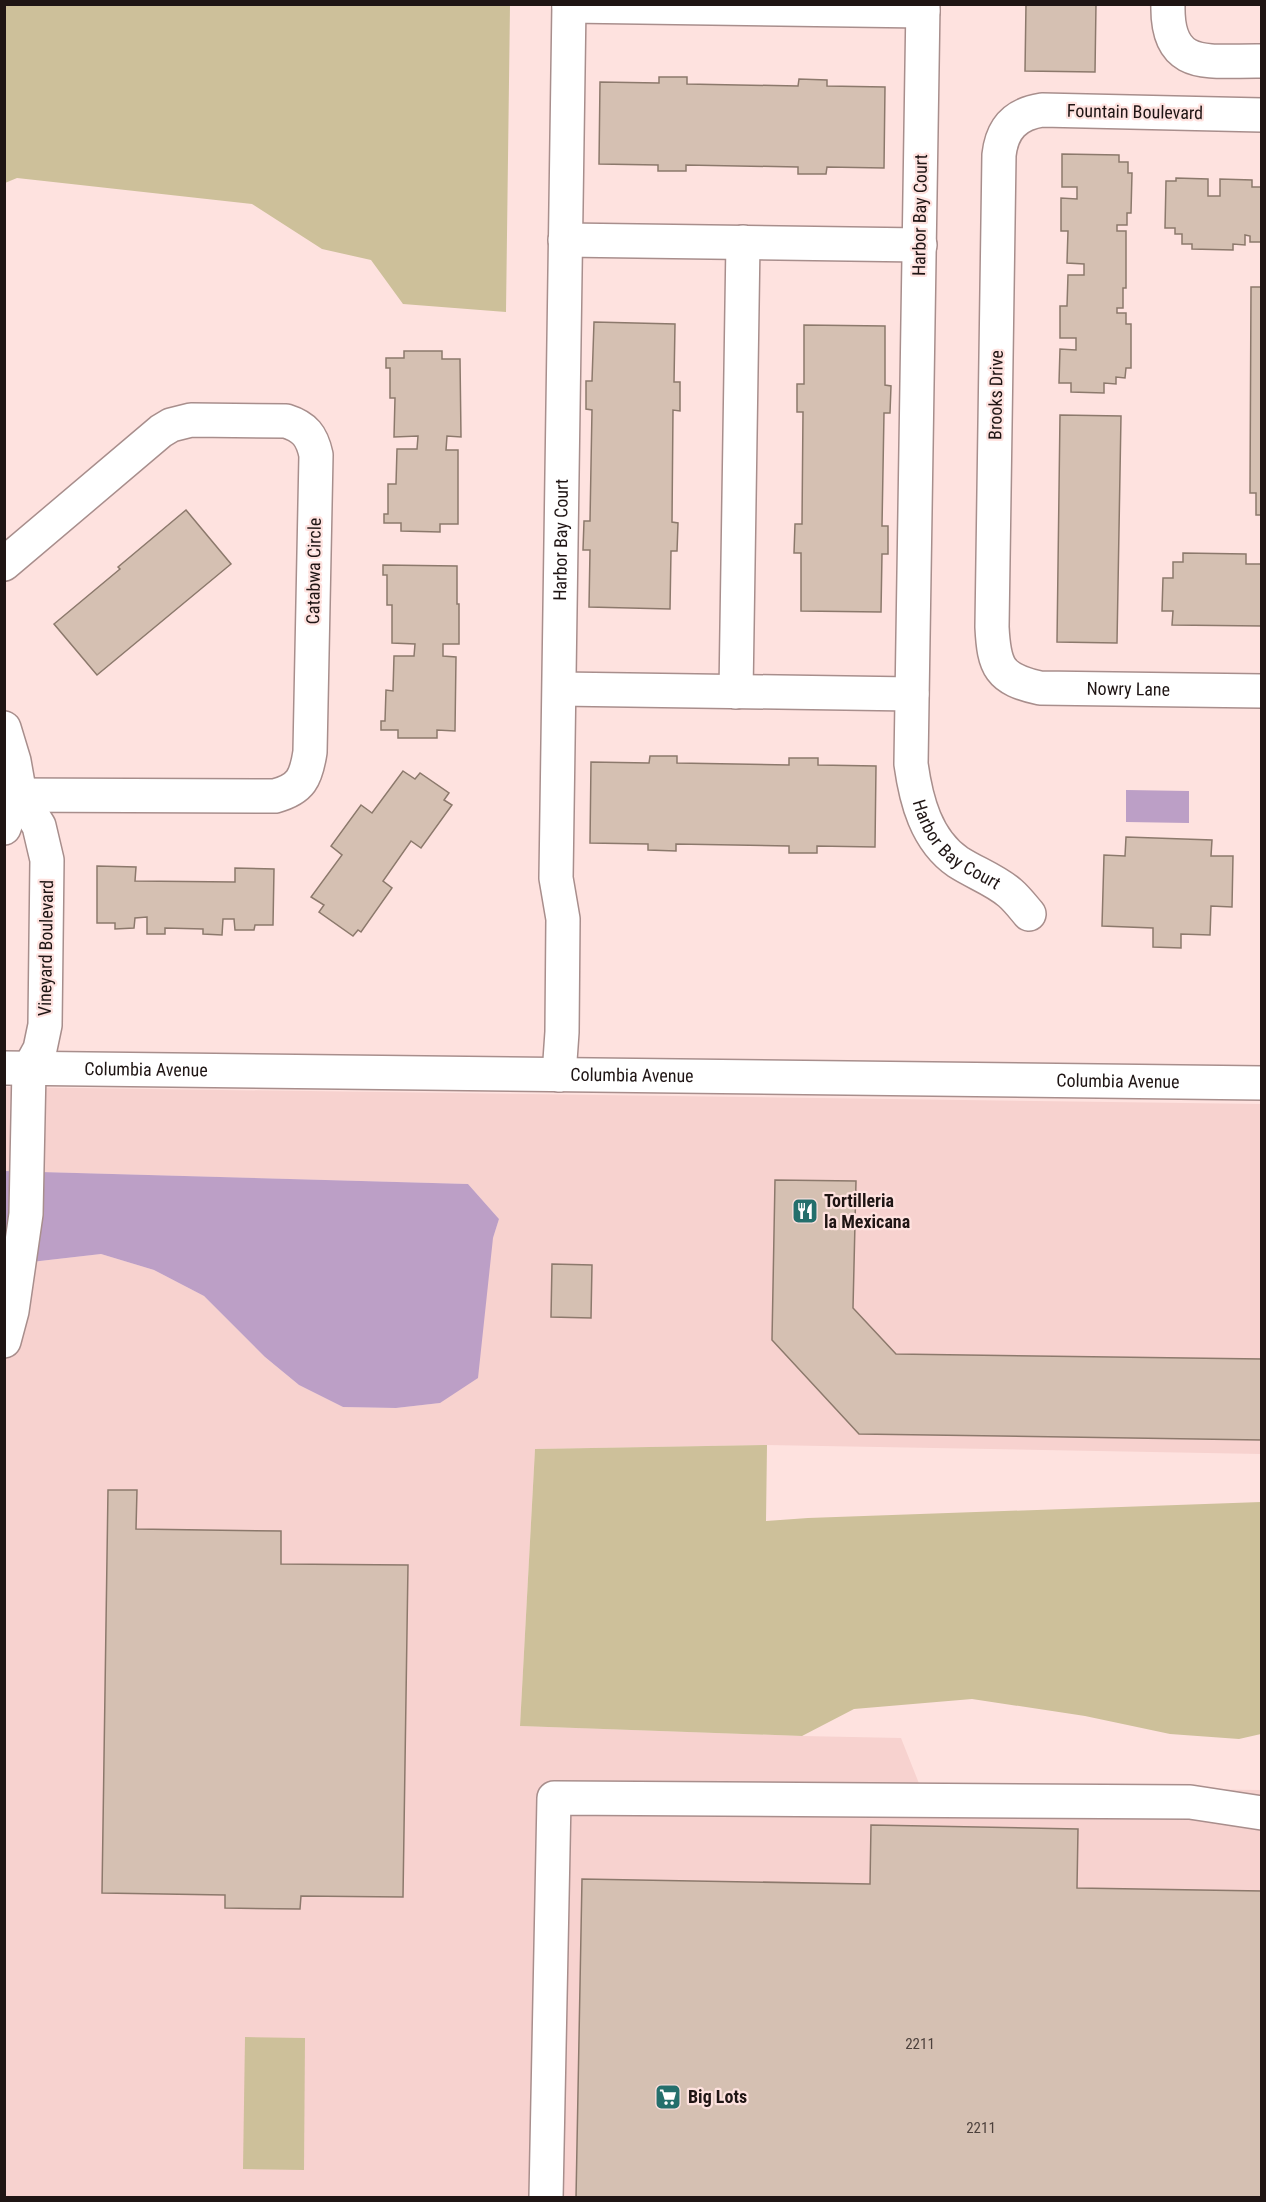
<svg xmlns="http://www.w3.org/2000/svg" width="1266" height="2202" viewBox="0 0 1266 2202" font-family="'Roboto Condensed',sans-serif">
<rect width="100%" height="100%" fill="#fee2df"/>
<polygon fill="#f7d2cf" points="5,1087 1261,1104 1261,1454 767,1445 535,1449 520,1726 802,1736 901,1738 920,1786 1261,1790 1261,2197 5,2197 5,1265 101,1254 154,1270 204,1296 265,1357 299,1385 343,1407 396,1408 440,1403 499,1219 468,1184 5,1171"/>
<g fill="#cdc09a">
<polygon points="4,5 510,5 506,312 403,304 371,260 322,249 252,204 17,178 5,183"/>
<polygon points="767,1445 766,1521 808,1518 1261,1502 1261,1734 1239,1739 1170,1734 1085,1716 972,1699 854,1709 802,1736 520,1726 535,1449"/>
<polygon points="245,2037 305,2038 304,2170 243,2169"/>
</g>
<g fill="#bc9fc6">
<polygon points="1126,790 1189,791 1189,823 1126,822"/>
<polygon points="5,1171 468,1184 499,1219 493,1238 478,1378 440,1403 396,1408 343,1407 299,1385 265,1357 204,1296 154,1270 101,1254 5,1265"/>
</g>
<g fill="#d5c0b2" stroke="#8c796c" stroke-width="1.5">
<polygon points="1026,4 1096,4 1095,72 1025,71"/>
<polygon points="659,77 687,77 687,84 798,86 799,79 827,80 827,86 885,87 884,168 827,167 826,174 798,174 798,167 686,165 686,171 658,171 658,165 599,164 600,82 659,83"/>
<polygon points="1062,154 1119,155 1119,162 1128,162 1128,173 1132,173 1131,213 1127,213 1127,225 1117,225 1117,231 1126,231 1126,288 1123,288 1123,308 1117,308 1117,313 1126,313 1126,324 1131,324 1131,368 1126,368 1125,378 1116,377 1116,384 1104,383 1104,393 1071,392 1071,383 1059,383 1060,349 1076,350 1076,338 1060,338 1060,306 1067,306 1068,275 1084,275 1084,264 1067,263 1068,231 1061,231 1061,198 1077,199 1077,187 1062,187"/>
<polygon points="1176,178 1208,179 1208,196 1220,196 1220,179 1252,180 1252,187 1262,187 1262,242 1250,242 1250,236 1245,235 1245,245 1233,244 1233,250 1192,249 1192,244 1182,244 1182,234 1175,234 1175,228 1165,228 1166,181 1176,181"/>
<polygon points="1251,287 1262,287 1262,515 1256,515 1256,493 1250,493"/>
<polygon points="594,322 675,324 674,382 680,382 680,411 673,410 672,522 678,523 677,551 671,551 670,609 589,607 590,550 583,550 584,521 590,521 592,410 586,409 586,381 592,381"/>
<polygon points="804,325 885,326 885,385 891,386 890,413 884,413 882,526 888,526 888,554 882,554 881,612 801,611 801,553 794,553 795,524 802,524 803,412 797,412 797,384 804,384"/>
<polygon points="404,351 442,351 442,359 460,359 461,437 447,436 446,450 458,450 458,524 440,524 440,532 401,531 401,523 384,523 384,514 388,514 388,484 396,484 397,449 417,449 418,436 394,437 395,398 390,398 390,368 386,368 386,358 404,358"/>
<polygon points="1060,415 1121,416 1117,643 1057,642"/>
<polygon points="186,510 231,564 97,675 54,624 120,569 118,567"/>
<polygon points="1183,553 1246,554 1246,564 1262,564 1262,626 1172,625 1173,611 1162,611 1163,578 1173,578 1173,562 1183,562"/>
<polygon points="383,565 457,566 457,604 459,604 459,644 443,644 443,656 456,657 455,731 437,730 437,738 398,738 398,730 381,730 381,721 385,721 386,690 393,691 394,656 414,656 415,644 392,643 392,605 387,605 387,575 383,575"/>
<polygon points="650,756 677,756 677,763 789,765 789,758 818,758 818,765 876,766 875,847 817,846 817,853 789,853 789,846 676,844 676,851 648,850 648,844 590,843 591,762 649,763"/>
<polygon points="403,771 415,779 420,773 449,793 444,800 452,805 421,848 411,841 383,881 392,888 361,932 358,930 353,936 319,912 324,905 311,897 342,855 331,846 361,805 372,813"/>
<polygon points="1126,837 1212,840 1211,856 1233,856 1232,907 1211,906 1210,935 1181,934 1181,948 1153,947 1153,928 1102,926 1104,855 1125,856"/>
<polygon points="97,866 136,867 135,881 235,882 235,868 274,869 273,925 255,925 254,930 235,930 234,919 223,919 222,935 203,934 203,929 165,928 165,934 147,934 147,917 135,918 134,928 115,929 115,923 97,923"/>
<polygon points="775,1180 856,1181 853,1308 896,1354 1262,1359 1262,1440 859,1434 772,1340"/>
<polygon points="552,1264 592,1265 591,1318 551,1317"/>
<polygon points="108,1490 137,1490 136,1529 281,1531 281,1564 408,1565 403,1897 301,1896 300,1909 225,1908 225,1895 102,1893"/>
<polygon points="871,1825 1078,1829 1077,1888 1262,1891 1262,2198 576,2198 582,1879 870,1884"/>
</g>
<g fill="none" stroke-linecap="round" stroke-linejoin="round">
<g stroke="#a88e8c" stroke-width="36">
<g id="minor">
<path id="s1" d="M923,4L911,764C916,800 926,840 958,862C975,873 995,880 1010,893C1017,899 1023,907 1029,914"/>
<path d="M1168,4C1166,73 1210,60 1262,61"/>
<polyline points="569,6 923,11"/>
<path id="s2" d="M1262,115L1042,110C1016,114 1002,128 999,155L992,627C994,667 999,679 1040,688L1262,691"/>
<polyline points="565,240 920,245"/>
<path d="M4,564L161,431L171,425L191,420L286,421C305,427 312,436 316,455L310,752C306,778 301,789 275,796L4,795"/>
<polyline points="560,689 912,694"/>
<polyline points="736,692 743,242"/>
<polyline points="4,728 14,761 20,795 39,826 47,860 45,1025 40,1049 29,1069 26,1214 12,1311 4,1341"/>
<polyline points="4,828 10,811 20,795"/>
<path id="s3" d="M4,1068L1262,1083"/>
<path id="s4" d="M559,1075L562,1032L563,919L556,878L569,4"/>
<polyline points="546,2198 554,1798 1190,1802 1262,1813"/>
</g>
</g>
<use href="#minor" stroke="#fff" stroke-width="33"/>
</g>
<defs>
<g id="restaurant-square" transform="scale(1.35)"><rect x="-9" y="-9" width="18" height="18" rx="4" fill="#246f6c" stroke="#fee2df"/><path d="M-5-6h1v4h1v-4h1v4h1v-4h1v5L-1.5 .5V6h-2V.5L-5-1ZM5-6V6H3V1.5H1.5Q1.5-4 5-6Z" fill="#fff"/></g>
<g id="supermarket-square" transform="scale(1.35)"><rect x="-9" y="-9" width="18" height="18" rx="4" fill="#246f6c" stroke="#fee2df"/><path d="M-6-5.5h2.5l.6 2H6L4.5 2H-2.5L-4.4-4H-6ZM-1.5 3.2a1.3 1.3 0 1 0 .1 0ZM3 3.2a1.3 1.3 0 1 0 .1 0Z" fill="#fff"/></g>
</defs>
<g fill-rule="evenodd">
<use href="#restaurant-square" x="805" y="1211"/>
<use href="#supermarket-square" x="668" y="2097"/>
</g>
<g text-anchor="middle" stroke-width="4.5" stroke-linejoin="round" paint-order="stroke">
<g font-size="15" fill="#4c403c">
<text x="920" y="2049">2211</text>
<text x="981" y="2133">2211</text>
</g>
<g font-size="18" fill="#1f1514" stroke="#fee2df">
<text transform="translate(1135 112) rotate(1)" y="6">Fountain Boulevard</text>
<text transform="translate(920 215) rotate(-89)" y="6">Harbor Bay Court</text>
<text transform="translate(996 395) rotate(-89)" y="6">Brooks Drive</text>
<text dy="6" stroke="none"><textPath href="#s4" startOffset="536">Harbor Bay Court</textPath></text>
<text transform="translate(314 571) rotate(-89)" y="6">Catabwa Circle</text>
<text dy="6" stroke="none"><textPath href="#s2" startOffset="936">Nowry Lane</textPath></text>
<text dy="6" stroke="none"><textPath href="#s1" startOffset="858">Harbor Bay Court</textPath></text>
<text transform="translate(46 948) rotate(-89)" y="6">Vineyard Boulevard</text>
<text dy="6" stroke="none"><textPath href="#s3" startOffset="142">Columbia Avenue</textPath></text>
<text dy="6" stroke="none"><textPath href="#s3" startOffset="628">Columbia Avenue</textPath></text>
<text dy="6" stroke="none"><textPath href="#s3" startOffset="1114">Columbia Avenue</textPath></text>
</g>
<g font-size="18" font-weight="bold" fill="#1f1514" stroke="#fee2df" text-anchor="start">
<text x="824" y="1207">Tortilleria<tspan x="824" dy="21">la Mexicana</tspan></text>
<text x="688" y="2103">Big Lots</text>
</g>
</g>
<rect width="1266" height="2202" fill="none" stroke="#1f1514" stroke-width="12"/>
</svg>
